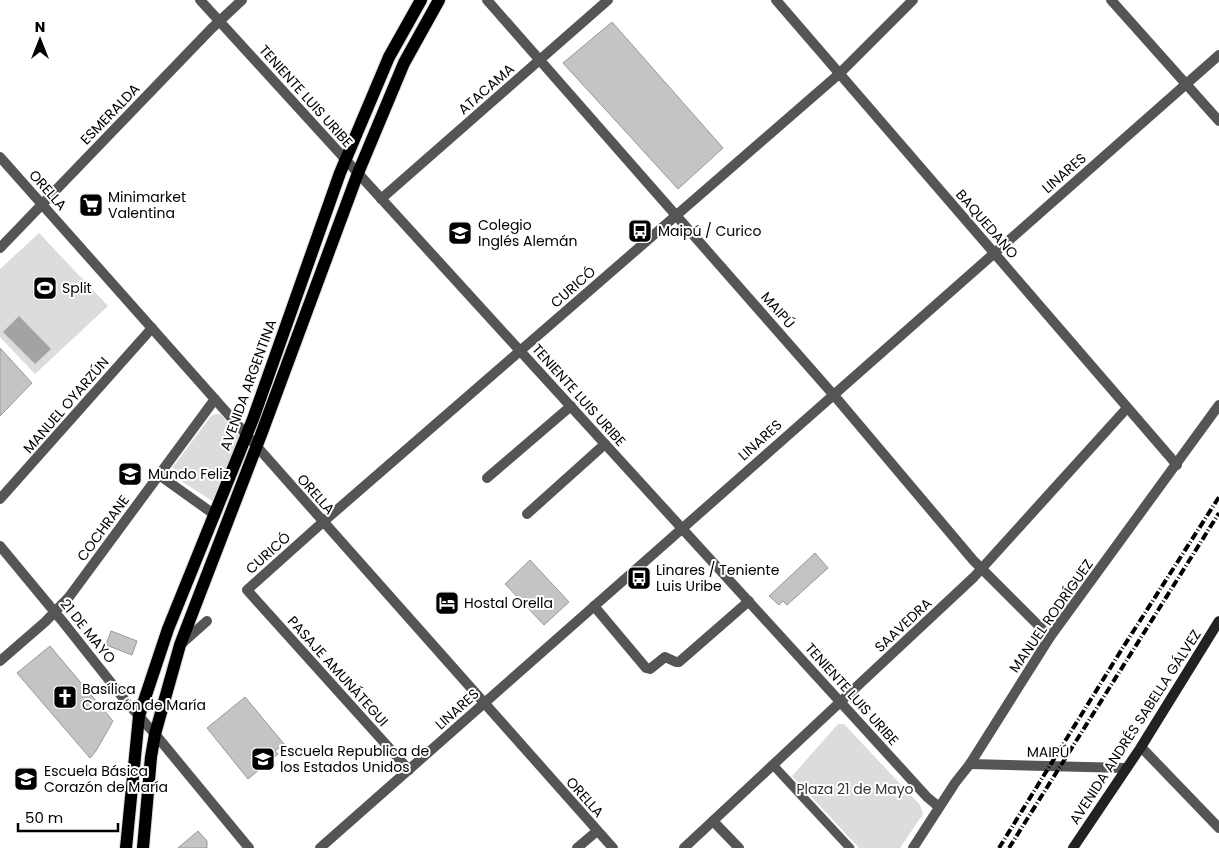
<svg xmlns="http://www.w3.org/2000/svg" width="1219" height="848" viewBox="0 0 1219 848" font-family="Poppins,sans-serif">
<rect width="100%" height="100%" fill="#fff"/>
<g fill="#dcdcdc">
<polygon points="39,233 108,306 35,374 0,337 0,269"/>
<polygon points="215,414 220,414 239,435 214,502 178,479 173,467 211,416"/>
<polygon points="838,724 844,724 920,805 923,814 900,848 859,848 792,776"/>
</g>
<polygon fill="#a3a3a3" points="19,316 51,349 35,364 3,332"/>
<g fill="#c4c4c4" stroke="#999">
<polygon points="612,22 723,148 678,189 563,63"/>
<polygon points="0,348 32,383 0,416"/>
<polygon points="815,553 828,568 787,605 783,601 779,605 769,596"/>
<polygon points="530,560 569,602 544,625 505,584"/>
<polygon points="111,631 137,641 132,655 106,645"/>
<polygon points="50,646 113,721 96,751 90,758 17,673"/>
<polygon points="245,697 284,744 275,751 278,754 248,779 207,728"/>
<polygon points="198,831 207,841 207,848 178,848"/>
</g>
<g fill="none" stroke-linecap="round" stroke-linejoin="round">
<g stroke="#dbdbdb" stroke-width="14">
<g id="primary">
<polyline points="126,848 139,716 168,629 253,419 340,173 389,57 421,0"/>
<polyline points="143,848 151,757 155,734 180,645 262,432 358,173 404,63 439,0"/>
</g>
</g>
<polyline stroke="#555" stroke-width="9" points="773,765 850,848"/>
<g stroke="#555" stroke-width="10">
<polyline points="487,0 838,400 973,560 1050,637"/>
<polyline points="776,0 1177,465"/>
<polyline points="1111,0 1219,121"/>
<polyline points="381,199 608,0"/>
<polyline points="0,248 211,29 242,0"/>
<polyline points="159,475 215,515"/>
<polyline points="487,478 571,406"/>
<polyline points="0,499 152,328"/>
<polyline points="527,514 605,444"/>
<polyline points="594,606 646,668 650,669 665,657 676,662 679,662 749,601"/>
<polyline points="180,645 207,621"/>
<polyline points="0,661 45,622 69,597 215,399"/>
<polyline points="409,770 247,590 323,522 839,74 913,0"/>
<polyline points="713,821 739,848"/>
<polyline points="320,848 1219,55"/>
<polyline points="577,848 597,831"/>
<polyline points="684,848 974,577 1127,408"/>
</g>
<g stroke="#555" stroke-width="10">
<polyline points="200,0 927,797 939,807"/>
<polyline points="0,157 613,848"/>
<polyline points="0,546 63,622 128,704 155,734 249,848"/>
<polyline points="1141,747 1219,828"/>
<polyline points="970,764 1126,768"/>
<polyline points="913,848 955,783 970,764 1050,637 1219,405"/>
</g>
<polyline stroke="#222" stroke-width="10" points="1073,848 1141,747 1219,621"/>
<use href="#primary" stroke="#000" stroke-width="12"/>
<g stroke="#000" stroke-width="4" stroke-dasharray="8 2.5 1 2.5" stroke-linecap="butt">
<polyline points="999,848 1122,649 1219,497"/>
<polyline points="1009,848 1219,513"/>
</g>
</g>
<defs>
<g id="supermarket-square" transform="scale(1.25)"><rect x="-9" y="-9" width="18" height="18" rx="4" fill="#000" stroke="#fff"/><path d="M-6-5.5h2.5l.6 2H6L4.5 2H-2.5L-4.4-4H-6ZM-1.5 3.2a1.3 1.3 0 1 0 .1 0ZM3 3.2a1.3 1.3 0 1 0 .1 0Z" fill="#fff"/></g>
<g id="bus-square" transform="scale(1.25)"><rect x="-9" y="-9" width="18" height="18" rx="4" fill="#000" stroke="#fff"/><path d="M-5-6H5V4H4V6H2V4H-2V6H-4V4H-5ZM-3.5-4V0h7V-4ZM-3.5 1.2v1.5H-2V1.2ZM2 1.2v1.5H3.5V1.2Z" fill="#fff"/></g>
<g id="school-square" transform="scale(1.25)"><rect x="-9" y="-9" width="18" height="18" rx="4" fill="#000" stroke="#fff"/><path d="M0-5L7-2L0 1L-7-2ZM-4 1L0 2.5L4 1V4Q0 6-4 4Z" fill="#fff"/></g>
<g id="stadium-square" transform="scale(1.25)"><rect x="-9" y="-9" width="18" height="18" rx="4" fill="#000" stroke="#fff"/><path d="M0-5a6.5 5 0 1 0 0 10a6.5 5 0 1 0 0-10ZM-3.5-1.8h7v3.6h-7Z" fill="#fff"/></g>
<g id="hotel-square" transform="scale(1.25)"><rect x="-9" y="-9" width="18" height="18" rx="4" fill="#000" stroke="#fff"/><path d="M-6-4.5h1.5V1H6V5H4.5V3h-9V5H-6ZM-4 0a1.8 1.8 0 1 1 3.6 0ZM.5 0V-2.5h3Q6-2.5 6 0Z" fill="#fff"/></g>
<g id="church-square" transform="scale(1.25)"><rect x="-9" y="-9" width="18" height="18" rx="4" fill="#000" stroke="#fff"/><path d="M-1.2-6h2.4v3.5h3.3v2.4h-3.3V6h-2.4V-.1h-3.3v-2.4h3.3Z" fill="#fff"/></g>
</defs>
<g fill-rule="evenodd">
<use href="#supermarket-square" x="91" y="205"/>
<use href="#bus-square" x="640" y="231"/>
<use href="#school-square" x="460" y="233"/>
<use href="#stadium-square" x="45" y="288"/>
<use href="#school-square" x="130" y="474"/>
<use href="#bus-square" x="639" y="578"/>
<use href="#hotel-square" x="447" y="603"/>
<use href="#church-square" x="65" y="697"/>
<use href="#school-square" x="263" y="759"/>
<use href="#school-square" x="26" y="779"/>
</g>
<g text-anchor="middle" stroke-width="4" stroke-linejoin="round" paint-order="stroke">
<g font-size="14" fill="#000" stroke="#fff">
<text transform="translate(486 89) rotate(-41)" y="5">ATACAMA</text>
<text transform="translate(306 96) rotate(48)" y="5">TENIENTE LUIS URIBE</text>
<text transform="translate(110 114) rotate(-46)" y="5">ESMERALDA</text>
<text transform="translate(1064 173) rotate(-41)" y="5">LINARES</text>
<text transform="translate(48 190) rotate(48)" y="5">ORELLA</text>
<text transform="translate(987 224) rotate(49)" y="5">BAQUEDANO</text>
<text transform="translate(573 287) rotate(-41)" y="5">CURICÓ</text>
<text transform="translate(778 310) rotate(49)" y="5">MAIPÚ</text>
<text transform="translate(248 385) rotate(-70)" y="5">AVENIDA ARGENTINA</text>
<text transform="translate(579 395) rotate(48)" y="5">TENIENTE LUIS URIBE</text>
<text transform="translate(66 405) rotate(-49)" y="5">MANUEL OYARZÚN</text>
<text transform="translate(760 440) rotate(-42)" y="5">LINARES</text>
<text transform="translate(316 494) rotate(48)" y="5">ORELLA</text>
<text transform="translate(103 528) rotate(-54)" y="5">COCHRANE</text>
<text transform="translate(268 553) rotate(-42)" y="5">CURICÓ</text>
<text transform="translate(1051 616) rotate(-55)" y="5">MANUEL RODRÍGUEZ</text>
<text transform="translate(903 625) rotate(-43)" y="5">SAAVEDRA</text>
<text transform="translate(88 631) rotate(51)" y="5">21 DE MAYO</text>
<text transform="translate(338 671) rotate(48)" y="5">PASAJE AMUNÁTEGUI</text>
<text transform="translate(852 694) rotate(48)" y="5">TENIENTE LUIS URIBE</text>
<text transform="translate(457 709) rotate(-42)" y="5">LINARES</text>
<text transform="translate(1135 727) rotate(-57)" y="5">AVENIDA ANDRÉS SABELLA GÁLVEZ</text>
<text transform="translate(1048 752) rotate(1)" y="5">MAIPÚ</text>
<text transform="translate(585 797) rotate(48)" y="5">ORELLA</text>
</g>
<g font-size="14" fill="#000" stroke="#fff" text-anchor="start">
<text x="108" y="202">Minimarket<tspan x="108" dy="16">Valentina</tspan></text>
<text x="478" y="230">Colegio<tspan x="478" dy="16">Inglés Alemán</tspan></text>
<text x="658" y="236">Maipú / Curico</text>
<text x="62" y="293">Split</text>
<text x="148" y="479">Mundo Feliz</text>
<text x="656" y="575">Linares / Teniente<tspan x="656" dy="16">Luis Uribe</tspan></text>
<text x="464" y="608">Hostal Orella</text>
<text x="82" y="694">Basílica<tspan x="82" dy="16">Corazón de María</tspan></text>
<text x="280" y="756">Escuela Republica de<tspan x="280" dy="16">los Estados Unidos</tspan></text>
<text x="44" y="776">Escuela Básica<tspan x="44" dy="16">Corazón de María</tspan></text>
</g>
<g font-size="14" fill="#333" stroke="#fff">
<text x="855" y="794">Plaza 21 de Mayo</text>
</g>
</g>
<g transform="translate(40 40)" stroke="#ffffff" stroke-width="4" paint-order="stroke">
<path d="M0-4L9 19L0 12L-9 19Z" fill="#000000"/>
<text y="-8" font-size="14" font-weight="bold" text-anchor="middle" fill="#000000">N</text>
</g>
<path d="M18 823v8h100v-8" fill="none" stroke="#000000" stroke-width="2.5"/>
<text x="25" y="823" font-size="15" fill="#000000" stroke="#ffffff" stroke-width="4" paint-order="stroke">50 m</text>
</svg>
